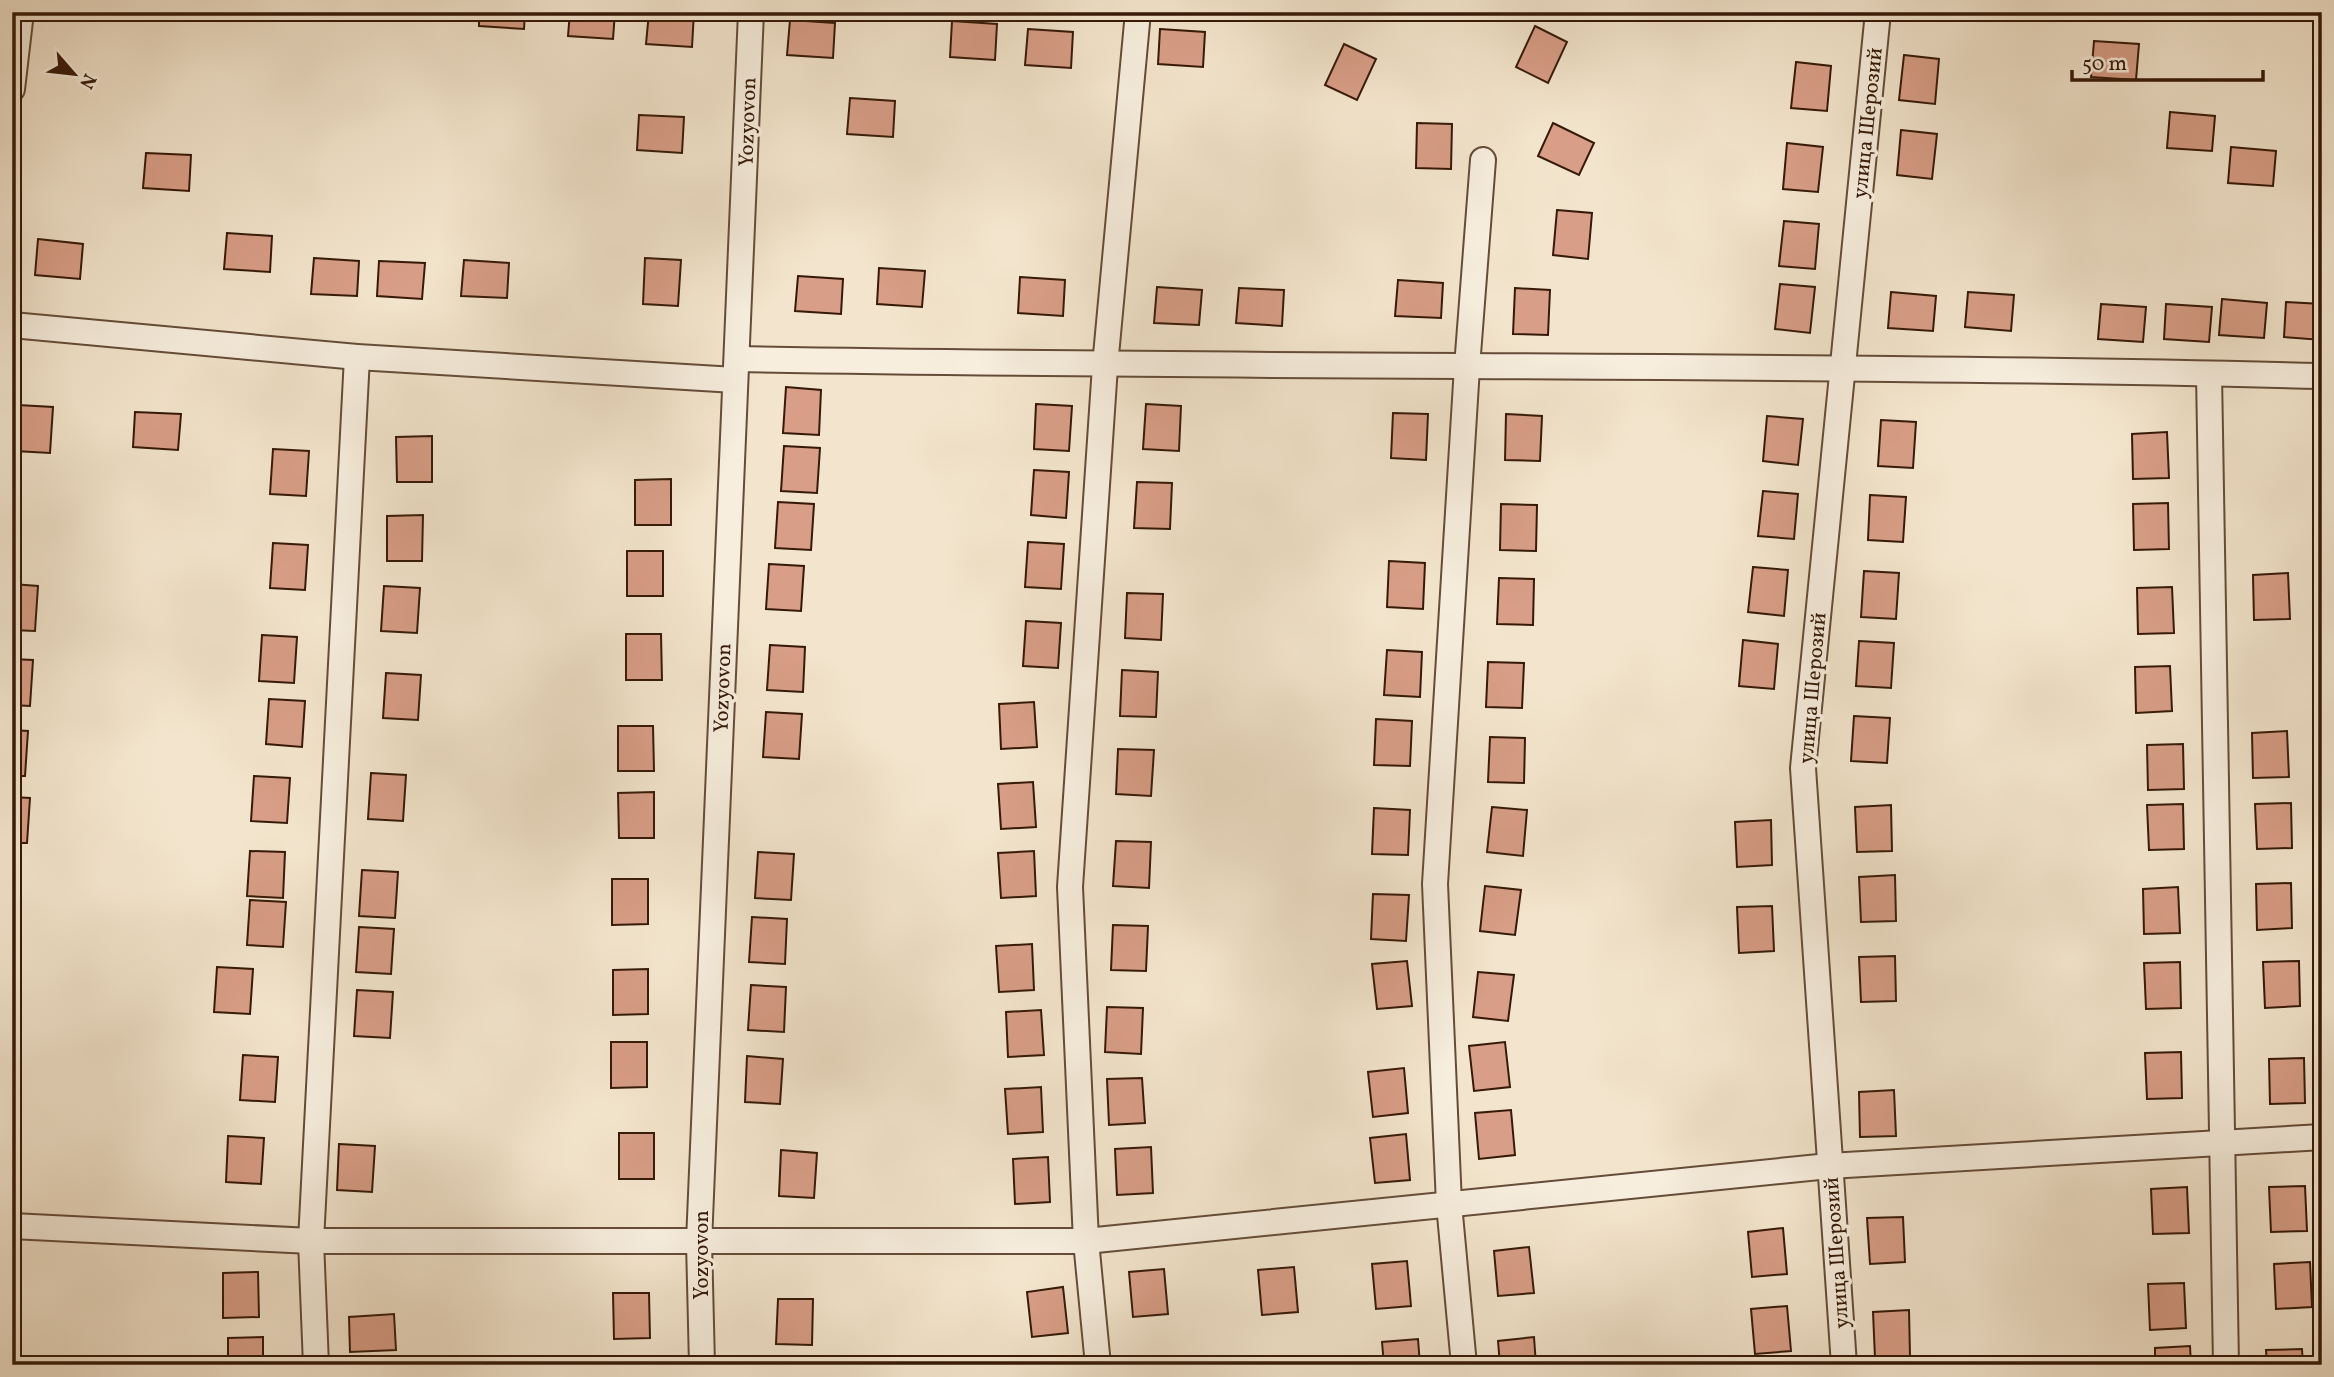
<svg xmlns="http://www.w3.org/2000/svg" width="2334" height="1377" viewBox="0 0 2334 1377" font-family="Vollkorn,serif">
<rect width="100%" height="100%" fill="#f3e5cd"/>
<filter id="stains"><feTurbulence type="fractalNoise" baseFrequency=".00286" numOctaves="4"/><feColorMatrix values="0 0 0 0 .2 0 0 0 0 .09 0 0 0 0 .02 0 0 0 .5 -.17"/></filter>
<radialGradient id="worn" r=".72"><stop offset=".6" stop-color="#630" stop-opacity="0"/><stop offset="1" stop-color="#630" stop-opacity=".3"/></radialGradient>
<g fill="#d89e87" stroke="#361908" stroke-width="2">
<polygon points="396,12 442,12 441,18 396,15"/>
<polygon points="479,12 525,12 524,29 479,26"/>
<polygon points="570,12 615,12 613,39 568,36"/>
<polygon points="649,12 694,12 692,47 646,44"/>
<polygon points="1904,12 1940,12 1939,18"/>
<polygon points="790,20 835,23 833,58 787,55"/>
<polygon points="952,21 997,24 995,60 950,57"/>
<polygon points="1535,26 1567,42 1548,83 1516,67"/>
<polygon points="1028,29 1073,32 1071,68 1025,65"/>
<polygon points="1160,29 1205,32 1203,67 1158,64"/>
<polygon points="2094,41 2139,44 2136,80 2091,77"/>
<polygon points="1344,44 1376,59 1357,100 1325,85"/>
<polygon points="1904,55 1939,59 1935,104 1899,100"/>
<polygon points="1796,62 1831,66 1827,111 1791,108"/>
<polygon points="850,98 895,101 893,137 847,134"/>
<polygon points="2170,112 2215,116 2212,151 2167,148"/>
<polygon points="639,115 684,117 682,153 637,150"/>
<polygon points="1417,123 1452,124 1451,169 1416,168"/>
<polygon points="1553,123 1594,143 1579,175 1538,156"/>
<polygon points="1901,130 1937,134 1932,179 1897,175"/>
<polygon points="1787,143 1823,147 1818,192 1783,189"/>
<polygon points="2231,147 2276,151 2273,186 2228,183"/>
<polygon points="146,153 191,155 189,191 143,188"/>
<polygon points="1557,210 1592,213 1588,259 1553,255"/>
<polygon points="1784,221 1819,224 1815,269 1779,266"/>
<polygon points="227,233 272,236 270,272 224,269"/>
<polygon points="38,239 83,244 80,279 35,275"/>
<polygon points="314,258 359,261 357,296 311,294"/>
<polygon points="645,258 681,260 678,306 643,304"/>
<polygon points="464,260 509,263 507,298 461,296"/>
<polygon points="379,261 425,263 422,299 377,296"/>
<polygon points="879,268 925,271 922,307 877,304"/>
<polygon points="798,276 843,279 841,314 795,311"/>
<polygon points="1020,277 1065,280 1063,316 1018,313"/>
<polygon points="1398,280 1443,283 1441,318 1395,316"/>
<polygon points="1780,284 1815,287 1810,333 1775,329"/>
<polygon points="1157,287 1202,290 1199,325 1154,323"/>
<polygon points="1239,288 1284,290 1282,326 1236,323"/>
<polygon points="1515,288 1550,290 1548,335 1513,334"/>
<polygon points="1891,292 1936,296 1933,331 1888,328"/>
<polygon points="1968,292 2014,295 2011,331 1965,327"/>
<polygon points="2222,299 2267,303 2264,338 2219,335"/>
<polygon points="2286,302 2322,304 2322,340 2284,337"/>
<polygon points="2101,304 2146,307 2143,342 2098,339"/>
<polygon points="2166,304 2212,307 2209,342 2164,339"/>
<polygon points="786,387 821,390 819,435 783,433"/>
<polygon points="1036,404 1072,406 1069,451 1034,449"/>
<polygon points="1146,404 1181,406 1179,451 1143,449"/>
<polygon points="18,405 53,407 50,453 15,451"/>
<polygon points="135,412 181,414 178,450 133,447"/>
<polygon points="1393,413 1428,414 1426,460 1391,458"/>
<polygon points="1506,414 1542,416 1540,461 1505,460"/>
<polygon points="1767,416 1803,419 1798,465 1763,461"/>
<polygon points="1881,420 1916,422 1913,468 1878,466"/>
<polygon points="2167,432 2169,478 2133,479 2132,434"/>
<polygon points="432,436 432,482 397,482 396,437"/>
<polygon points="784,446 820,448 817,493 781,491"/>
<polygon points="273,449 309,451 306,496 270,494"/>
<polygon points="1034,470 1069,472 1066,518 1031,515"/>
<polygon points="671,479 671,525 635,525 635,480"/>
<polygon points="1137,482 1172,483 1170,529 1134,528"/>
<polygon points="1763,491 1798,494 1794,539 1758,536"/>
<polygon points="1870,495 1906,497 1903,542 1868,540"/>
<polygon points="778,502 814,504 811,550 775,548"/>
<polygon points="2168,503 2169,549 2134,550 2133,504"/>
<polygon points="1501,504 1537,505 1536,551 1500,550"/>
<polygon points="423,515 422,561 387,561 387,516"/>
<polygon points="1028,542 1064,544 1061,589 1025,587"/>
<polygon points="273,543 308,545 305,590 270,588"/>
<rect x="627" y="551" width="36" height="45"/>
<polygon points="1389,561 1425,563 1423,609 1387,607"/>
<polygon points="769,564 804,566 801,611 766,609"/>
<polygon points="1753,567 1788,570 1784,616 1748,612"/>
<polygon points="1864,571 1899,573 1896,619 1861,617"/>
<polygon points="2288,573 2290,619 2254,620 2253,575"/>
<polygon points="1499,578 1534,579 1533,625 1497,624"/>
<polygon points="12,584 38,586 35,631 12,630"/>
<polygon points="384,586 420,588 417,633 381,631"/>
<polygon points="2172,587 2174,633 2138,634 2137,588"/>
<polygon points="1127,593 1163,594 1161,640 1125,638"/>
<polygon points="1026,621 1061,623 1058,668 1023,666"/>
<polygon points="626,634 661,634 662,680 626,680"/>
<polygon points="262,635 297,637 294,683 259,681"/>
<polygon points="1743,640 1778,644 1774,689 1739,686"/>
<polygon points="1859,641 1894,643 1891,688 1856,686"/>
<polygon points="770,645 805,647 803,692 767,690"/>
<polygon points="1387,650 1422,652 1420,697 1384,695"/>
<polygon points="12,659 33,660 30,706 12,705"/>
<polygon points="1488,662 1524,663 1522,708 1486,707"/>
<polygon points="2170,666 2172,711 2136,713 2135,667"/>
<polygon points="1122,670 1158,672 1156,717 1120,716"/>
<polygon points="386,673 421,675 418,720 383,718"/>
<polygon points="269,699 305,701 302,747 266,744"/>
<polygon points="1034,702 1037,747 1001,749 999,704"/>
<polygon points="766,712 802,714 799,759 763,757"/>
<polygon points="1854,716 1890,718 1887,763 1851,761"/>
<polygon points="1376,719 1412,721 1410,766 1374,765"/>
<polygon points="618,726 653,726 654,771 618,771"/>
<polygon points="12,730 28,731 25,776 12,776"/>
<polygon points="2287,731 2289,777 2253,778 2252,733"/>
<polygon points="1490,737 1525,738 1524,783 1488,782"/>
<polygon points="2183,744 2184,789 2148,790 2147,745"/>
<polygon points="1118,749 1154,750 1151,796 1116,794"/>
<polygon points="371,773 406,775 403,821 368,819"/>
<polygon points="254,776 290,778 287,823 251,821"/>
<polygon points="1033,782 1036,827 1001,829 998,784"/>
<polygon points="654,792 654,838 619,838 618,793"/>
<polygon points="12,797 30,798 27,843 12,843"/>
<polygon points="2291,803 2292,848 2257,849 2255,804"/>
<polygon points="2183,804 2184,849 2149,850 2147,805"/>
<polygon points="1891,805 1892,851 1857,852 1855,807"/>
<polygon points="1492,807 1527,810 1523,856 1487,852"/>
<polygon points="1374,808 1410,810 1408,855 1372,854"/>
<polygon points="1771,820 1772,865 1737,867 1735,822"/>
<polygon points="1116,841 1151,842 1149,888 1113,886"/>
<polygon points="250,851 285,852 283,898 247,896"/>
<polygon points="1034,851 1036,896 1001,898 998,853"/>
<polygon points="758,852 794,854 791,900 755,898"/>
<polygon points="12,867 15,868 12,907"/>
<polygon points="362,870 398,872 395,918 359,916"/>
<polygon points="1895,875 1896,921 1861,922 1859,877"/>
<polygon points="612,879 648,879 648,924 612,925"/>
<polygon points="2291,883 2292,928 2257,930 2256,884"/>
<polygon points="1485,886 1521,890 1515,935 1480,931"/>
<polygon points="2178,887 2180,933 2144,934 2143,889"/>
<polygon points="1373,894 1409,895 1406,941 1371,939"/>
<polygon points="250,900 286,902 283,947 247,945"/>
<polygon points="1772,906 1774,951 1739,953 1737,907"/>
<polygon points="752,917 787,919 785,964 749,962"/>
<polygon points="1113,925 1148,926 1146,971 1111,970"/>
<polygon points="359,927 394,929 391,974 356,972"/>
<polygon points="1032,944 1034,990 999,992 996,946"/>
<polygon points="1895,956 1896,1001 1861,1002 1859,957"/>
<polygon points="1407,961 1412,1006 1377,1009 1372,964"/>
<polygon points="2299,961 2300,1006 2265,1008 2263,962"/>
<polygon points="2180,962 2181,1008 2146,1009 2144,963"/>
<polygon points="217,967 253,969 250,1014 214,1012"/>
<polygon points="648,969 648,1014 613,1015 613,970"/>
<polygon points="1478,972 1514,975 1508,1021 1473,1017"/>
<polygon points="751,985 786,987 784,1032 748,1030"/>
<polygon points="357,990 393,992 390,1038 354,1036"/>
<polygon points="1107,1007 1143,1008 1141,1054 1105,1052"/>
<polygon points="1041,1010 1044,1055 1008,1057 1006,1012"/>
<polygon points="611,1042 647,1042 647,1087 611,1088"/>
<polygon points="1505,1042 1510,1087 1474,1091 1469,1046"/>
<polygon points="2181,1052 2182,1098 2147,1099 2145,1053"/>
<polygon points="243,1055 278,1057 275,1102 240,1100"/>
<polygon points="747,1056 783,1059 780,1104 745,1102"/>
<polygon points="2304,1058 2305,1103 2270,1104 2269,1059"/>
<polygon points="1404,1068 1408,1113 1373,1117 1368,1072"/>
<polygon points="1142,1078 1145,1123 1109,1125 1107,1079"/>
<polygon points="1041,1087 1043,1132 1008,1134 1005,1089"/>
<polygon points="1894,1090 1896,1136 1860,1137 1859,1092"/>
<polygon points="1511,1110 1515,1155 1479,1159 1475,1113"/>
<rect x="619" y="1133" width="35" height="46"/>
<polygon points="1406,1134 1410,1180 1375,1183 1370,1138"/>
<polygon points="228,1136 264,1138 261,1184 226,1182"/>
<polygon points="339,1144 375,1146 372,1192 337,1190"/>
<polygon points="1151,1147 1153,1193 1117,1195 1115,1149"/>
<polygon points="781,1150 817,1153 814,1198 779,1196"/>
<polygon points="1048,1157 1050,1202 1015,1204 1013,1159"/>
<polygon points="2305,1186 2307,1231 2271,1232 2269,1187"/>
<polygon points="2187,1187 2189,1233 2153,1234 2151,1189"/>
<polygon points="1903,1217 1905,1262 1870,1264 1867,1218"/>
<polygon points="1783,1228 1787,1274 1752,1277 1748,1232"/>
<polygon points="1529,1247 1534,1293 1498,1296 1494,1251"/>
<polygon points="1407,1261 1411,1306 1376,1309 1372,1264"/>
<polygon points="2310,1262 2312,1307 2276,1309 2274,1264"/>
<polygon points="1294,1267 1298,1312 1262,1315 1258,1270"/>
<polygon points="1164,1269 1168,1314 1133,1317 1129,1272"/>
<polygon points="258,1272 259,1317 223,1318 223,1273"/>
<polygon points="2184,1283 2186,1328 2150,1330 2148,1284"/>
<polygon points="1063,1287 1068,1333 1032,1337 1027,1292"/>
<polygon points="613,1293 649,1293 650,1338 614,1339"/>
<polygon points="778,1299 813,1299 812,1345 776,1344"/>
<polygon points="1787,1306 1791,1351 1755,1354 1751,1309"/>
<polygon points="1909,1310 1910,1356 1875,1358 1873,1312"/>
<polygon points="394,1314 396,1350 350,1352 349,1317"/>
<polygon points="263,1337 263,1365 228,1365 228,1338"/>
<polygon points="1534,1337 1536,1365 1500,1365 1498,1341"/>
<polygon points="1418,1339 1420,1365 1384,1365 1382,1342"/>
<polygon points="2190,1346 2191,1365 2155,1365 2155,1348"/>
<polygon points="2302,1349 2303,1365 2267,1365 2266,1350"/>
<polygon points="1166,1357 1166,1365 1131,1365 1130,1361"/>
</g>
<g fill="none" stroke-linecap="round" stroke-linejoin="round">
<g stroke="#654c39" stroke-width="28">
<g id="minor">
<polyline points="12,89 21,12"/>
<polyline points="12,325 357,357 735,380"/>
<path d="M737,359C1265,369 1794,363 2322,376"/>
<polyline points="2209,374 2226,1365"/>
<polyline points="12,1226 311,1241 1086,1241 1829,1166 2322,1137"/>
<polyline points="316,1365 311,1241 357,357"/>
<polyline points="702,1365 699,1242 751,12"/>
<polyline points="1098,1365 1086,1241 1070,887 1105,366 1138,12"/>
<polyline points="1464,1365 1449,1204 1435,884 1467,367 1483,160"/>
<polyline points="1844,1365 1803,768 1878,12"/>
</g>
</g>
<use href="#minor" stroke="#f7eede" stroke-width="24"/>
</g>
<g text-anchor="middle" stroke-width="7" stroke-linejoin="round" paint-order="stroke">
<g font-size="21" fill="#361908" stroke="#f7eede">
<text transform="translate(747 122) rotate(-88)" y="7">Yozyovon</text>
<text transform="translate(1867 123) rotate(-84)" y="7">улица Шерозий</text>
<text transform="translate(722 688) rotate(-88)" y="7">Yozyovon</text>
<text transform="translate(1812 688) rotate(-85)" y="7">улица Шерозий</text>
<text transform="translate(1836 1253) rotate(-94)" y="7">улица Шерозий</text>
<text transform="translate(701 1255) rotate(-90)" y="7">Yozyovon</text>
</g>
</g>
<rect width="2334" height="1377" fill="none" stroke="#f3e5cd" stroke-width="42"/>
<rect x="14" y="14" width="2306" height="1349" fill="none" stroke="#361908" stroke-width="3.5"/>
<rect x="21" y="21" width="2292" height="1335" fill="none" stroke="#361908" stroke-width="2"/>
<g transform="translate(74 74) rotate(118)" stroke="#f7eede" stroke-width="5" paint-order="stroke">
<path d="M0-5L12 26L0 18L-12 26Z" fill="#361908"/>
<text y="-10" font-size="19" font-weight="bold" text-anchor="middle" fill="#361908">N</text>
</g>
<path d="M2072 70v10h191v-10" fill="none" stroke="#361908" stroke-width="3.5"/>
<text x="2082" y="70" font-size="21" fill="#361908" stroke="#f7eede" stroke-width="5" paint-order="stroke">50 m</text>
<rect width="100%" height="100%" filter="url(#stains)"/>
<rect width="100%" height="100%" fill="url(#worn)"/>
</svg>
